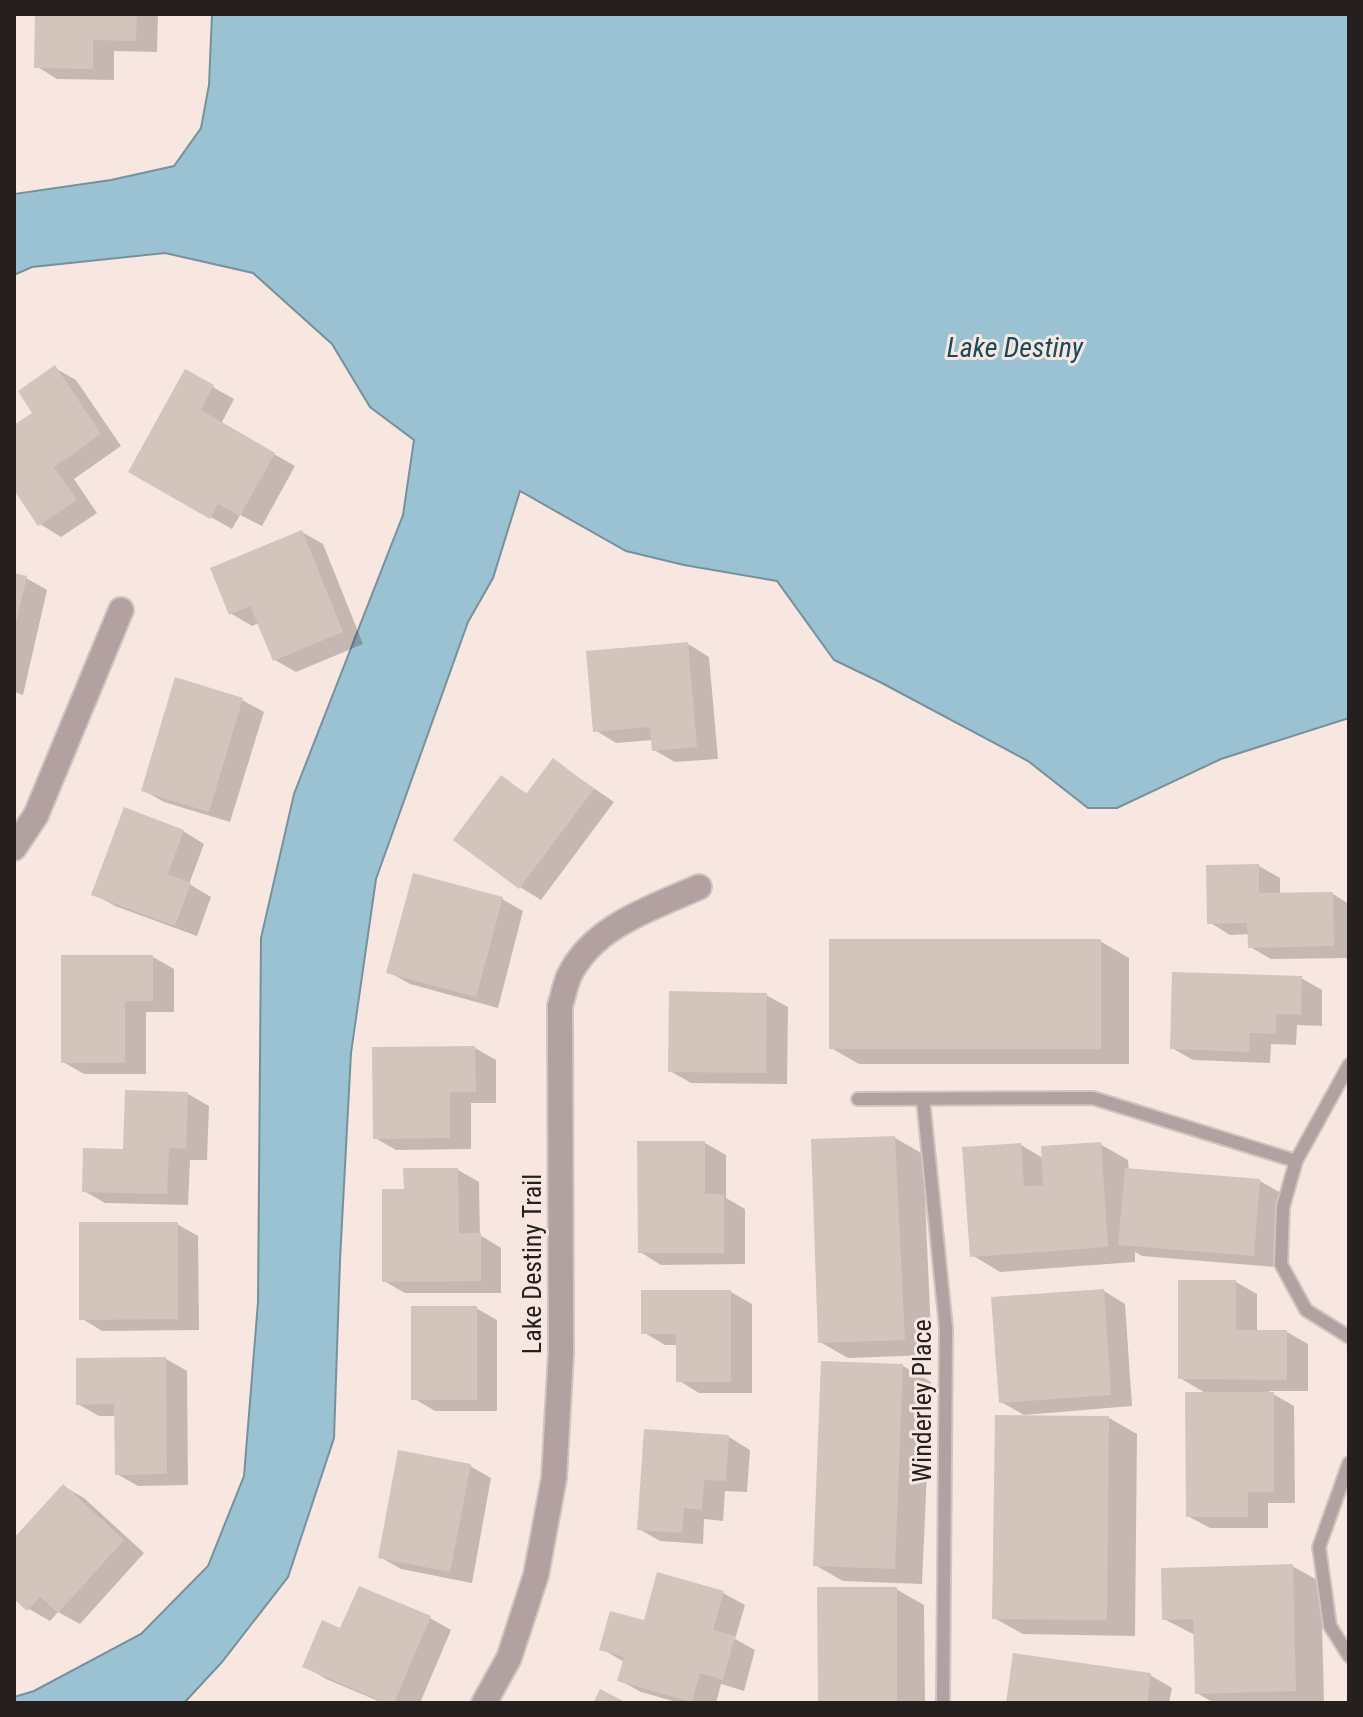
<svg xmlns="http://www.w3.org/2000/svg" width="1363" height="1717" viewBox="0 0 1363 1717" font-family="'Roboto Condensed',sans-serif">
<rect width="100%" height="100%" fill="#f7e7e0"/>
<polygon fill="#9ac2d3" stroke="#77919c" stroke-width="2" points="212,14 1349,14 1349,718 1221,759 1117,808 1088,808 1028,761 880,682 834,660 777,581 684,565 626,551 520,491 493,578 468,622 376,879 351,1053 340,1260 334,1438 288,1577 222,1662 184,1703 14,1703 14,1697 34,1691 141,1634 208,1566 244,1476 258,1302 261,938 294,794 403,515 414,440 370,407 332,344 253,273 165,253 32,267 14,275 14,194 111,180 174,166 201,128 209,85"/>
<g fill="#0003">
<polygon points="37,14 158,14 157,52 114,51 114,80 57,79 36,66"/>
<polygon points="55,368 76,380 121,446 74,479 97,513 61,537 40,524 14,486 14,428 35,413"/>
<polygon points="186,372 234,399 221,424 295,466 262,526 240,515 232,529 130,471"/>
<polygon points="302,532 323,544 363,644 296,672 275,660 259,623 252,626 230,613"/>
<polygon points="14,575 26,578 47,590 23,695 14,692"/>
<polygon points="688,644 709,657 718,759 675,762 654,750 653,740 616,743 595,730"/>
<polygon points="242,700 264,712 230,822 164,802 143,790"/>
<polygon points="554,761 614,802 541,900 520,887 502,778 529,795"/>
<polygon points="183,831 204,844 189,884 211,897 197,936 115,906 94,894"/>
<polygon points="1259,866 1280,878 1280,895 1333,894 1349,904 1349,958 1271,959 1250,947 1250,934 1230,935 1209,922"/>
<polygon points="502,899 523,911 498,1008 410,984 389,972"/>
<polygon points="1100,941 1129,958 1129,1064 859,1064 831,1048"/>
<polygon points="153,957 174,969 174,1012 146,1012 146,1074 84,1074 63,1062"/>
<polygon points="1301,978 1322,990 1322,1026 1297,1025 1296,1045 1271,1044 1270,1063 1193,1060 1172,1048"/>
<polygon points="766,995 788,1007 787,1084 691,1083 670,1071"/>
<polygon points="475,1048 496,1060 496,1103 471,1103 471,1149 396,1150 375,1138"/>
<polygon points="188,1094 209,1106 207,1160 190,1160 188,1205 105,1203 84,1191"/>
<polygon points="895,1138 923,1154 932,1355 848,1358 820,1342"/>
<polygon points="705,1143 726,1155 726,1198 745,1209 745,1264 661,1265 640,1252"/>
<polygon points="1100,1144 1128,1160 1129,1170 1260,1181 1281,1193 1275,1267 1142,1256 1135,1252 1135,1262 1000,1272 972,1255 1021,1145 1043,1158"/>
<polygon points="458,1170 479,1182 480,1235 501,1248 501,1293 405,1293 384,1281 406,1191"/>
<polygon points="177,1224 198,1236 199,1330 102,1331 81,1318"/>
<polygon points="1236,1282 1257,1294 1257,1332 1287,1332 1308,1344 1308,1391 1268,1391 1294,1406 1295,1503 1268,1503 1268,1528 1210,1528 1188,1516 1207,1394 1180,1378"/>
<polygon points="1104,1291 1125,1304 1132,1406 1024,1415 1001,1402"/>
<polygon points="731,1292 752,1304 752,1393 699,1393 678,1380 678,1345 665,1345 643,1332"/>
<polygon points="476,1308 497,1320 497,1411 435,1411 413,1398"/>
<polygon points="166,1359 187,1371 188,1485 138,1486 117,1474 116,1416 99,1416 78,1404"/>
<polygon points="903,1366 931,1382 922,1584 843,1581 815,1565"/>
<polygon points="1109,1418 1137,1434 1135,1636 1023,1634 994,1618"/>
<polygon points="729,1437 750,1450 747,1492 725,1491 723,1521 704,1519 703,1544 660,1541 639,1529"/>
<polygon points="470,1466 491,1478 472,1583 401,1569 380,1557"/>
<polygon points="63,1486 84,1498 144,1553 80,1624 58,1612 50,1621 29,1609 14,1596 14,1541"/>
<polygon points="1292,1566 1321,1582 1324,1703 1214,1703 1197,1693 1195,1635 1164,1619"/>
<polygon points="896,1589 924,1605 925,1703 820,1703"/>
<polygon points="723,1593 745,1605 735,1639 755,1650 744,1691 721,1684 716,1703 680,1703 641,1692 619,1680 624,1662 602,1649 645,1622"/>
<polygon points="430,1618 451,1630 420,1703 383,1703 326,1679 305,1666 341,1631"/>
<polygon points="1150,1675 1172,1688 1169,1703 1008,1703"/>
</g>
<g fill="#d3c5bc">
<polygon points="35,14 137,14 136,41 93,40 93,69 34,68"/>
<polygon points="55,365 101,434 54,467 77,500 38,526 14,490 14,425 32,413 18,391"/>
<polygon points="185,369 214,385 201,410 275,453 240,516 218,504 210,519 128,472"/>
<polygon points="302,530 343,632 273,661 250,606 229,615 210,568"/>
<polygon points="14,573 27,576 15,627 14,627"/>
<polygon points="688,642 697,747 652,751 650,727 593,732 586,651"/>
<polygon points="175,677 243,698 209,812 141,791"/>
<polygon points="553,758 594,789 519,889 453,840 501,775 526,794"/>
<polygon points="124,807 184,830 168,874 191,883 175,926 91,895"/>
<polygon points="1259,864 1259,893 1333,892 1334,946 1248,948 1247,923 1207,924 1206,865"/>
<polygon points="413,873 503,897 476,997 386,973"/>
<rect x="829" y="939" width="272" height="110"/>
<polygon points="61,955 153,955 153,1001 125,1001 125,1063 61,1063"/>
<polygon points="1172,972 1302,976 1301,1015 1276,1014 1276,1034 1250,1033 1249,1052 1170,1049"/>
<polygon points="669,991 767,993 766,1073 668,1072"/>
<polygon points="475,1046 476,1092 450,1092 450,1138 373,1139 372,1047"/>
<polygon points="125,1090 188,1092 186,1149 169,1148 167,1194 82,1192 83,1148 123,1149"/>
<polygon points="895,1136 905,1340 818,1343 811,1139"/>
<polygon points="637,1141 705,1141 705,1194 724,1194 724,1253 638,1253"/>
<polygon points="1101,1142 1108,1247 970,1257 962,1147 1021,1143 1024,1186 1043,1185 1041,1146"/>
<polygon points="403,1168 458,1168 459,1233 481,1233 481,1281 382,1282 382,1189 404,1189"/>
<polygon points="1125,1168 1260,1179 1254,1256 1118,1245"/>
<polygon points="79,1222 178,1222 178,1319 79,1320"/>
<polygon points="1178,1280 1236,1280 1236,1330 1287,1330 1287,1380 1178,1379"/>
<polygon points="1104,1289 1111,1395 999,1403 991,1297"/>
<polygon points="641,1290 731,1290 731,1382 676,1382 676,1334 641,1334"/>
<rect x="411" y="1306" width="66" height="94"/>
<polygon points="166,1357 167,1474 115,1475 114,1404 76,1405 76,1358"/>
<polygon points="821,1361 903,1364 895,1569 813,1566"/>
<polygon points="1185,1392 1274,1392 1274,1492 1248,1492 1248,1517 1186,1517"/>
<polygon points="995,1415 1109,1416 1107,1620 992,1619"/>
<polygon points="644,1429 729,1435 726,1481 704,1480 702,1510 684,1508 682,1533 637,1530"/>
<polygon points="398,1450 471,1464 450,1572 378,1558"/>
<polygon points="63,1484 124,1540 58,1613 40,1597 27,1611 14,1599 14,1538"/>
<polygon points="1293,1564 1296,1691 1195,1694 1193,1619 1162,1620 1161,1568"/>
<polygon points="657,1572 724,1591 713,1630 735,1636 723,1680 700,1673 692,1702 617,1681 624,1657 599,1650 610,1611 644,1620"/>
<polygon points="359,1586 431,1616 394,1703 386,1703 302,1667 322,1620 340,1628"/>
<polygon points="817,1587 897,1587 897,1703 818,1703"/>
<polygon points="1013,1653 1151,1673 1147,1703 1006,1703"/>
<polygon points="600,1689 627,1703 593,1703"/>
</g>
<g fill="none" stroke-linecap="round" stroke-linejoin="round">
<g stroke="#d1c3bd" stroke-width="16">
<g id="lane">
<polyline points="1349,1065 1296,1161 1283,1207 1281,1264 1306,1310 1349,1337"/>
<polyline points="858,1099 1093,1098 1296,1161"/>
<polyline points="923,1099 946,1328 943,1703"/>
<polyline points="1349,1463 1319,1547 1330,1626 1349,1656"/>
</g>
</g>
<g stroke="#d1c3bd" stroke-width="28">
<g id="street">
<polyline points="14,848 36,815 121,610"/>
<path d="M484,1703L509,1658L536,1575L554,1478L561,1353L560,1006C563,997 565,985 569,976C593,926 652,908 699,887"/>
</g>
</g>
<use href="#lane" stroke="#b3a0a1" stroke-width="12"/>
<use href="#street" stroke="#b3a0a1" stroke-width="24"/>
</g>
<g text-anchor="middle" stroke-width="6" stroke-linejoin="round" paint-order="stroke">
<g font-size="26" fill="#251f1d" stroke="#f7e7e0">
<text transform="translate(532 1264) rotate(-90)" y="9">Lake Destiny Trail</text>
<text transform="translate(922 1401) rotate(-90)" y="9">Winderley Place</text>
</g>
<g font-size="28" font-style="italic" fill="#174b5e" stroke="#f7e7e0">
<text x="1015" y="357">Lake Destiny</text>
</g>
</g>
<rect width="1363" height="1717" fill="none" stroke="#251f1d" stroke-width="32"/>
</svg>
